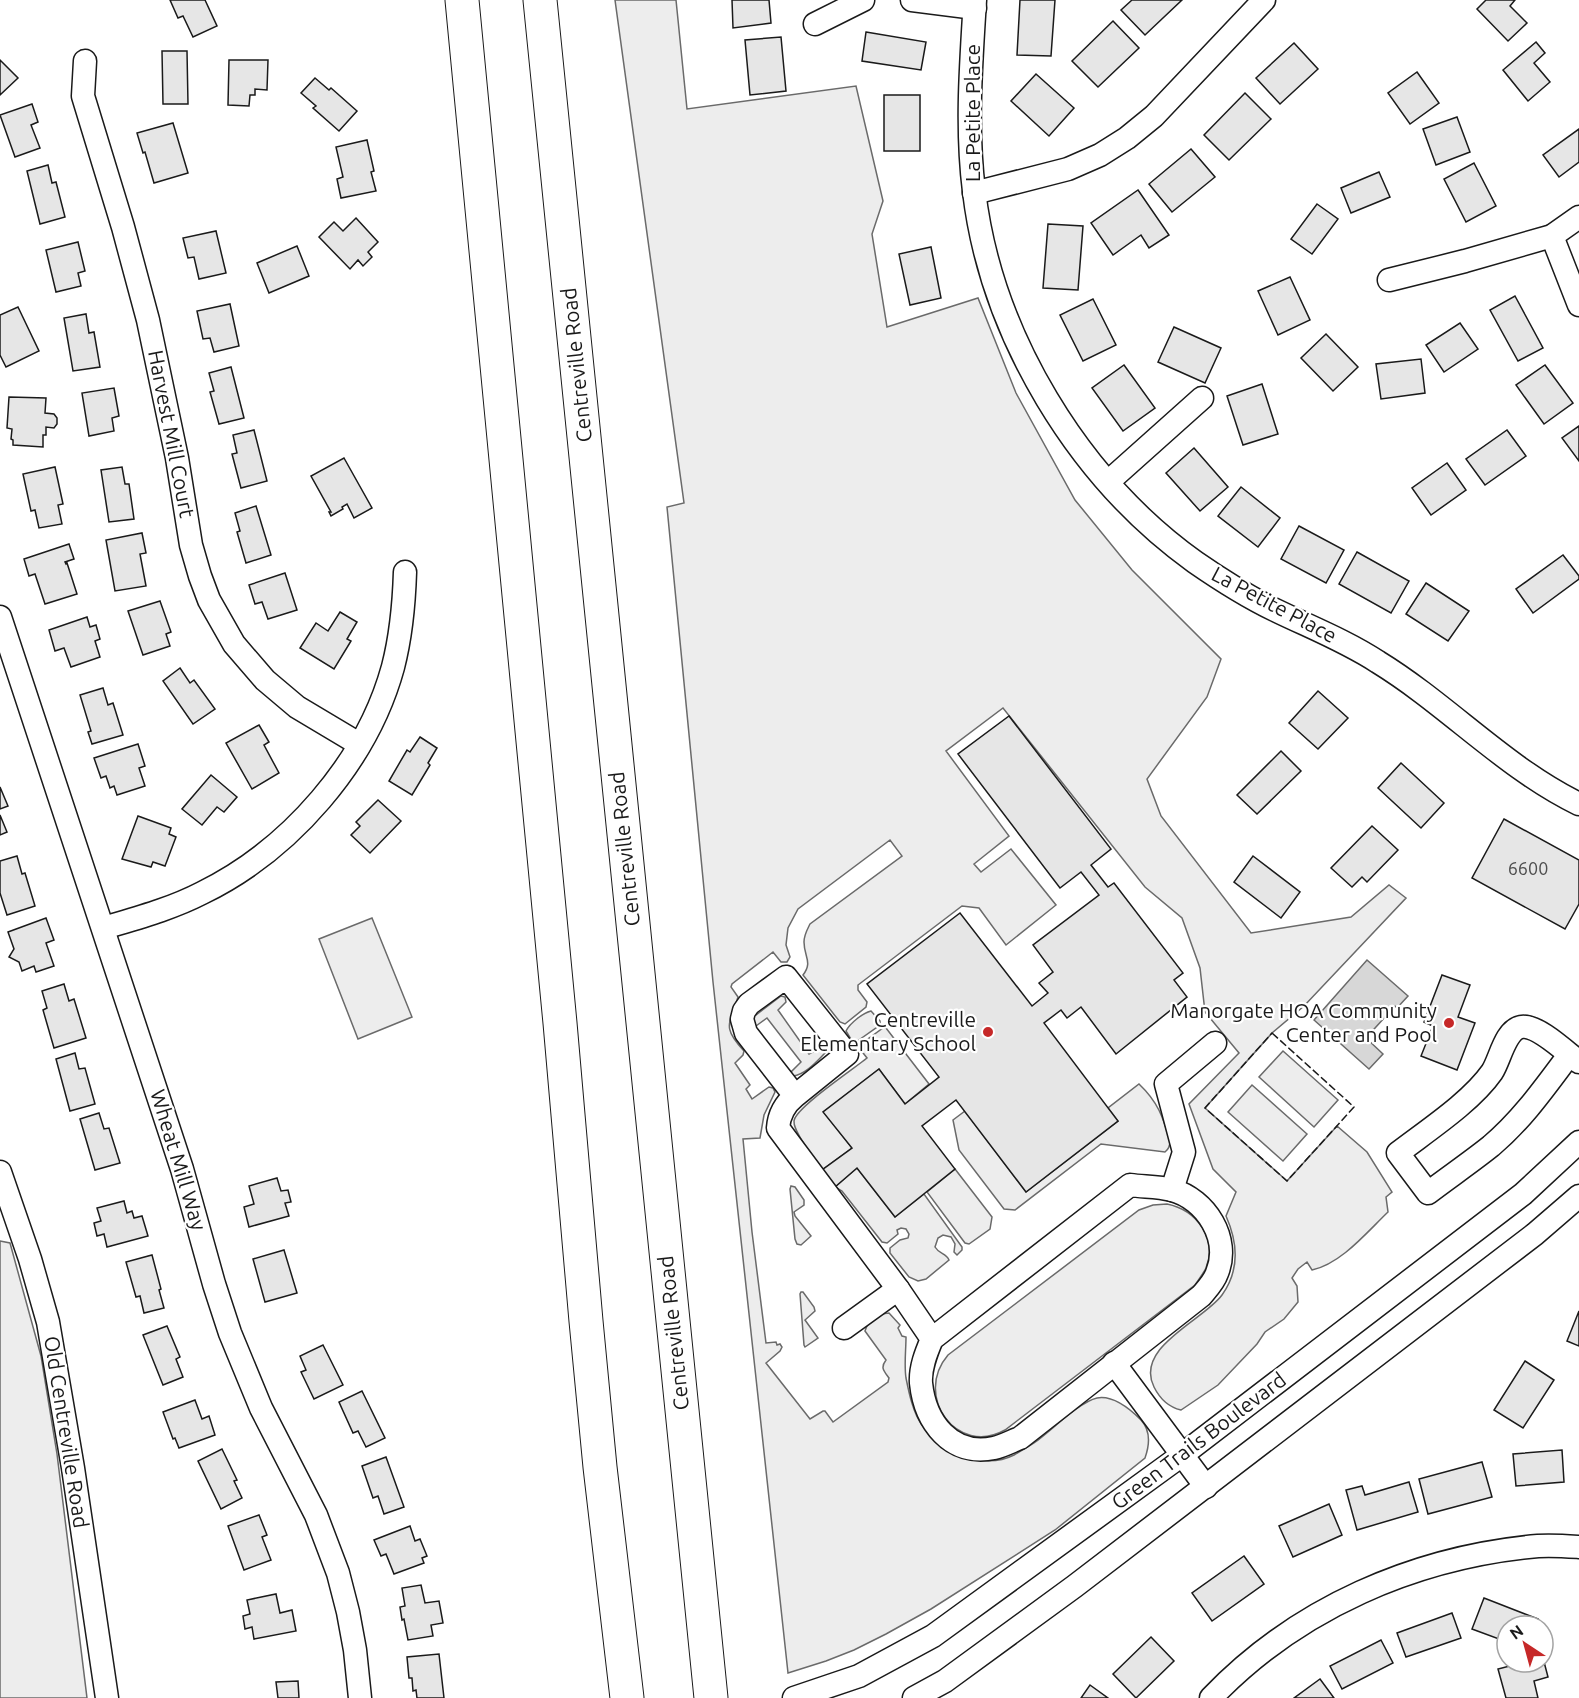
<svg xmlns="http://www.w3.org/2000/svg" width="1579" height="1698" viewBox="0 0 1579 1698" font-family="Ubuntu,sans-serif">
<rect width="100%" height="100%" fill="#fff"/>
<g fill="#ededed" stroke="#6a6a6a" stroke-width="1.5">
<path d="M615,0H676L687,109L856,86L883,201L872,234L887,327L978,298L1016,393L1075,500L1132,570L1221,659L1207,697L1147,779L1161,816L1251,933L1351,917L1389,885L1406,898L1304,1006L1272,1033L1205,1108L1287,1181L1337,1126L1367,1152L1392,1192L1386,1197L1388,1212C1367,1232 1341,1264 1312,1270L1307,1262L1298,1269L1292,1278L1297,1286L1298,1302L1284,1319L1265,1332L1257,1344L1218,1385L1181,1410C1168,1407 1160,1399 1154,1387C1134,1347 1204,1320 1222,1295C1240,1270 1238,1243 1226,1216L1236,1192L1213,1169L1189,1104L1239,1053L1205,1012L1200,968L1182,918L1145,887L1003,708L946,751L1009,836L974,864L981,872L1011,849L1056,905L1006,945L979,908L962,906L858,985V990L867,1002L866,1007L845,1024L840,1022L803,975C813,962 804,957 804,942C804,935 807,930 810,924L902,856L890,840L798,909L788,928L786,945L790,957L787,962H781L773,952L732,984L731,987L738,997C730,1024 721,1026 744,1051L743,1055L735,1063L750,1085L746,1089L752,1099L769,1087L773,1088L775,1092L764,1115L760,1138L743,1139L752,1232L766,1343L776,1342L777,1345L780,1344L782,1347L780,1351L766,1363L810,1419L823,1411H825L833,1422L888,1382L889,1378C884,1371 880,1368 886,1360L865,1331C868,1320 878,1314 889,1313L900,1325L898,1328L902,1336L906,1337C906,1350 904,1365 906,1378C909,1393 913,1413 922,1425C934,1442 955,1456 974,1459C987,1462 1002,1461 1014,1455C1021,1451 1028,1447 1034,1443C1050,1432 1079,1402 1097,1398C1113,1395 1130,1409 1141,1420C1151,1431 1150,1444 1145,1458L1055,1530L931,1609L886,1634L854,1650L826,1661L788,1673L713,982L667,507L684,503Z"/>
<polygon points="372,918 412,1017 358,1039 319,939"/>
<path d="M781,996L785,997L786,1002L778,1010L809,1054L822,1047L825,1053C816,1062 806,1074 793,1076L791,1072L801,1062L767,1018L756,1026L754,1025L752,1018Z"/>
<path d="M871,1011L880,1021V1025L856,1042L852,1041L846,1031C850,1023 863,1013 871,1011Z"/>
<path d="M883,1028H886L929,1084L905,1104L879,1069L824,1112L852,1148L822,1170C815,1160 793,1132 794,1121C795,1108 855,1068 867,1058L860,1049L861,1044Z"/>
<polygon points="1283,1051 1338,1100 1314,1127 1259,1077"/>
<path d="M1139,1084C1158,1102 1163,1117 1170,1141C1170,1146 1169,1149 1165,1152L1101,1144L1015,1210L1004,1209L959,1150L953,1120L965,1111L1026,1192L1118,1121L1108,1108Z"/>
<polygon points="1252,1085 1307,1134 1283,1161 1228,1112"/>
<path d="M857,1168L895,1217L924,1194L962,1247V1250L957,1255L954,1252L955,1244L951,1237L943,1235L938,1238L935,1247C939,1254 946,1253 949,1260L926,1279L918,1281L909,1277L890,1253V1248L900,1240L908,1238L909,1234L906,1229L901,1228L897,1230L898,1234L887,1243L882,1242L842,1191L835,1187Z"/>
<polygon points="955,1169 992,1217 990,1229 969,1244 965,1243 927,1192"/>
<polygon points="791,1186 795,1187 804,1200 804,1205 794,1212 795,1216 811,1236 801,1245 797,1244 795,1239 790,1189"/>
<path d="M1167,1204C1196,1210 1218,1238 1206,1268C1203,1274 1199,1279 1195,1285L1005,1430C957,1457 913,1396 948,1355L1139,1210L1153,1205Z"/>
<polygon points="0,1241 10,1243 41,1356 57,1454 87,1698 0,1698"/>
<polygon points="801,1292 803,1292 814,1307 815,1311 805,1320 818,1338 805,1347 804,1345 800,1294"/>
</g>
<polygon fill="#d7d7d7" stroke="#6a6a6a" stroke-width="1.5" points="1367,960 1408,996 1397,1008 1395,1006 1366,1038 1383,1054 1369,1069 1314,1020"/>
<g fill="#e6e6e6" stroke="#1a1a1a" stroke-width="1.5">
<polygon points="170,0 205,0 217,26 193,37 183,16 178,18"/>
<polygon points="732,0 769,0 771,23 733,28"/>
<polygon points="1020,0 1055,0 1051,56 1017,55"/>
<polygon points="1132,0 1182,0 1145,35 1121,10"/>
<polygon points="1486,0 1515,0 1510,6 1527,23 1508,41 1477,9"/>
<polygon points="1113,21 1139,48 1098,87 1072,61"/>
<polygon points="866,32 926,42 921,70 862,61"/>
<polygon points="781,37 786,91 750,95 745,40"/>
<polygon points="1536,42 1545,53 1534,63 1550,82 1528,101 1503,70"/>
<polygon points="1294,43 1318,69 1280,104 1256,78"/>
<polygon points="162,51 187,51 188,104 163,104"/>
<polygon points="0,60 18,78 0,95"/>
<polygon points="229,60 268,60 267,90 255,89 255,95 250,95 249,106 228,105"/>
<polygon points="1417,72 1439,103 1410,124 1388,93"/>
<polygon points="1036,74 1074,108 1049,136 1011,101"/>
<polygon points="315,78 329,90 331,88 357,111 339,131 313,108 316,106 301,93"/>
<polygon points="1245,93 1271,119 1229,160 1204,135"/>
<rect x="884" y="95" width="36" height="56"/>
<polygon points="32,104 38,122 31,125 40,148 15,157 0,115"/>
<polygon points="1457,117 1470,152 1436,165 1423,129"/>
<polygon points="173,123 188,173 154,183 145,152 143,153 137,133"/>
<polygon points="1579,129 1579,162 1559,177 1543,155"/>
<polygon points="367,140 374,171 371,172 376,191 341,198 337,179 343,177 336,147"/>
<polygon points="1191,149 1215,177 1172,212 1149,184"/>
<polygon points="1474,163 1496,206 1466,222 1444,179"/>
<polygon points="48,165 52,183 56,182 65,217 40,224 27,171"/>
<polygon points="1379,172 1390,197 1351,213 1341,188"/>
<polygon points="1138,190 1169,235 1149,248 1141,235 1113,255 1091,223"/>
<polygon points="1317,204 1338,219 1312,254 1291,239"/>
<polygon points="356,218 378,242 368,252 372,257 363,266 358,260 350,269 319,237 334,222 343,231"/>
<polygon points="1048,224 1083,226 1078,290 1043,288"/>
<polygon points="216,231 226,273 199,279 194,257 188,258 183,238"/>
<polygon points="78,242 85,271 78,273 81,286 56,292 46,250"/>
<polygon points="297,246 309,276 269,293 257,263"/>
<polygon points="931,247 941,298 910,305 899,254"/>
<polygon points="1290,277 1310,320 1278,335 1258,291"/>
<polygon points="1515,296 1543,348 1518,361 1490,310"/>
<polygon points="1093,299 1116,345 1083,361 1060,315"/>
<polygon points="230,304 239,346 214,352 210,338 203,339 197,311"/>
<polygon points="18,307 39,351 6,367 0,355 0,315"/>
<polygon points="86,314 89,333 94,332 100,367 73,371 64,318"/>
<polygon points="1460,323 1478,349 1444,372 1426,345"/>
<polygon points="1174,327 1221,348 1205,383 1158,362"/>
<polygon points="1326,334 1358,367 1333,391 1301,358"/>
<polygon points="1421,359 1425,393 1381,399 1376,364"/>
<polygon points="1124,365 1155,408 1123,431 1092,388"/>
<polygon points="1545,365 1573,403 1544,424 1516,385"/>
<polygon points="231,367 244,418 219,424 210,392 214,391 209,373"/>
<polygon points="1262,384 1278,434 1243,445 1227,396"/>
<polygon points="114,388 119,416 112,418 114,431 89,436 82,393"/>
<polygon points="9,397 46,398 45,413 54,414 57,418 57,424 54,428 46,427 46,435 43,435 43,447 13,445 13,440 11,439 12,429 7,428"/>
<polygon points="1579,426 1579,461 1562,438"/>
<polygon points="254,430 267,481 241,488 232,454 237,453 233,435"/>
<polygon points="1507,430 1526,456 1485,485 1466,459"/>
<polygon points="1194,448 1228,487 1200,511 1166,473"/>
<polygon points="344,458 372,508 354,518 347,504 342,507 343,509 331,516 329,512 331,512 311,476"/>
<polygon points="1447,463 1466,490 1431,515 1412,488"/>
<polygon points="55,467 63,504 58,505 62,524 39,528 35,510 31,511 23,474"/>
<polygon points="122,467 125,484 129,484 134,519 109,522 101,470"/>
<polygon points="1241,487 1280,518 1258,547 1218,516"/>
<polygon points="256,506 271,555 246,563 237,532 240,531 235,513"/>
<polygon points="1299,526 1344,550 1326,583 1281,559"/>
<polygon points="142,533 146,553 140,554 146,586 115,591 106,540"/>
<polygon points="69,544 74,559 65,562 66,564 67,563 77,594 45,604 35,574 29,576 24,559"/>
<polygon points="1357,552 1409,581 1391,613 1339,584"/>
<polygon points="1563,555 1579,576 1579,579 1533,613 1516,589"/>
<polygon points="285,573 297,610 268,619 262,602 255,604 249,585"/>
<polygon points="1426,583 1469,611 1448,641 1406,614"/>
<polygon points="160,601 171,632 166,634 170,646 143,655 128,611"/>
<polygon points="340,612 357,622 347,639 351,641 334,669 300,648 316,623 328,631"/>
<polygon points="87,617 90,627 96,625 100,639 95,641 100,657 71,667 64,648 55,651 49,630"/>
<polygon points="180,668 190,683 194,680 215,709 193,724 163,681"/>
<polygon points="103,688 108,705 113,703 123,735 92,744 88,732 91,731 80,695"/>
<polygon points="1318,691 1348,718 1318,749 1289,723"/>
<polygon points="1009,716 1111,849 1091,865 1108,887 1114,883 1183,973 1174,980 1187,997 1116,1054 1081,1007 1067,1018 1061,1010 1044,1023 1118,1121 1026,1192 956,1100 922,1126 955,1169 895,1217 857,1168 835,1187 822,1170 852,1148 823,1112 879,1069 905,1104 939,1077 867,984 960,913 1032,1006 1048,993 1039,983 1053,972 1033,945 1099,895 1081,872 1060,888 958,754"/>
<polygon points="259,725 269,742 264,745 279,773 252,789 226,743"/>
<polygon points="420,737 437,748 428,763 430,765 412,795 389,781 407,750 410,752"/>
<polygon points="138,744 145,766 139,768 145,786 117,795 114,786 110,788 106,776 101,778 94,758"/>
<polygon points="1281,751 1301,771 1257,814 1237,795"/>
<polygon points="1401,763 1444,803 1421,828 1378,788"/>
<polygon points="211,775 237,797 224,812 217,807 202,825 182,809"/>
<polygon points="0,787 8,806 0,809"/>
<polygon points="378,800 401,821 370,853 351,835 360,826 356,822"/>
<polygon points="0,815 7,832 0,835"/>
<polygon points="138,816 171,828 169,834 176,837 165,866 153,862 151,867 122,859"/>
<polygon points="1504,819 1579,860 1579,904 1565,929 1472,878"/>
<polygon points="1372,826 1398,850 1367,882 1362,877 1352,887 1331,868"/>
<polygon points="17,856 22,874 25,873 35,906 7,915 0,893 0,861"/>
<polygon points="1253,856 1300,892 1281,918 1234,882"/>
<polygon points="46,918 54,940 46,943 54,966 36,972 34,966 22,971 19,962 9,957 14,949 8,932"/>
<polygon points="1442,975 1470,985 1458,1017 1475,1023 1457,1070 1421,1056 1433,1026 1424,1022"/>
<polygon points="64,984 69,1001 74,999 86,1038 54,1048 43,1010 47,1008 42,991"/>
<polygon points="75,1053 79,1069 85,1068 95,1104 70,1111 56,1059"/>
<polygon points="99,1113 104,1129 109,1128 120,1163 95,1170 80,1119"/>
<polygon points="277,1178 281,1191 288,1190 291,1202 285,1203 289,1216 249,1227 244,1207 254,1204 249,1186"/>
<polygon points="124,1201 127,1213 132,1211 134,1218 142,1216 148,1236 107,1247 104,1234 97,1236 94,1223 101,1221 97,1208"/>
<polygon points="284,1250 297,1293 265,1302 253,1259"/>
<polygon points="152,1255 161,1289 159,1290 164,1308 144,1313 140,1296 136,1297 126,1262"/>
<polygon points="1579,1311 1579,1346 1567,1341"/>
<polygon points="167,1326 180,1357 176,1359 183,1377 163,1385 143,1335"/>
<polygon points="323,1345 343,1385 314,1399 301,1372 306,1370 300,1356"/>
<polygon points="1525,1361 1554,1380 1523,1428 1494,1410"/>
<polygon points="362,1391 385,1438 366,1447 358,1431 353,1433 339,1402"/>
<polygon points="195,1400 202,1419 209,1416 215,1435 179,1448 175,1438 173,1439 163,1412"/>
<polygon points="222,1449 237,1480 234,1481 242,1498 221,1509 198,1461"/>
<polygon points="1562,1450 1564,1482 1516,1486 1513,1454"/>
<polygon points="386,1457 404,1507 384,1514 378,1496 373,1498 362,1466"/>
<polygon points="1482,1462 1492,1497 1428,1514 1419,1479"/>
<polygon points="1409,1482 1418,1512 1357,1530 1346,1490 1362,1486 1365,1495"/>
<polygon points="1329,1504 1342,1535 1293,1557 1279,1526"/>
<polygon points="259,1515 267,1535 262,1537 271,1560 244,1570 228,1526"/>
<polygon points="410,1526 415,1541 420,1539 427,1556 422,1558 424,1563 394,1574 386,1554 381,1556 374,1540"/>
<polygon points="1244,1556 1264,1584 1212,1621 1192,1593"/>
<polygon points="421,1585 425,1603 439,1601 443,1623 431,1625 433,1636 408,1640 404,1619 402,1620 400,1607 405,1606 402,1588"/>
<polygon points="276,1594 280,1613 292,1610 296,1631 254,1639 252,1627 245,1629 243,1616 250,1614 247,1600"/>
<polygon points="1484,1598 1538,1619 1535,1626 1507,1626 1507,1642 1472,1629"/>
<polygon points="1452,1613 1461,1638 1406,1657 1397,1633"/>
<polygon points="1151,1637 1174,1661 1136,1698 1113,1674"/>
<polygon points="1381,1640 1393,1663 1342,1689 1330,1666"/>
<polygon points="439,1654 444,1698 417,1698 416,1690 413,1691 412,1678 409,1678 407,1657"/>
<polygon points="1543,1658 1548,1677 1534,1681 1538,1698 1506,1698 1498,1669 1525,1662 1543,1662"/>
<polygon points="1320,1679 1334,1698 1294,1698"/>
<polygon points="298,1681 299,1698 278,1698 276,1682"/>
<polygon points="1090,1685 1108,1698 1081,1698"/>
</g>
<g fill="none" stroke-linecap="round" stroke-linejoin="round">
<g stroke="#1a1a1a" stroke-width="25">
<g id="minor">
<polyline points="912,0 975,8"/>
<path d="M975,0C971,64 966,128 974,191C991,335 1078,478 1195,562C1221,580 1248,597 1275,610C1310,627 1346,641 1378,662C1448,705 1505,768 1579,804"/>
<polyline points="815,24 863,0"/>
<polyline points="85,61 83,96 123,227 148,320 177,458 191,545 200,576 209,600 234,644 265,680 297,707 359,744"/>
<polyline points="974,193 1068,169 1100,155 1127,138 1154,116 1264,0"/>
<polyline points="1552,236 1579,305"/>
<polyline points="1389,280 1465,261 1552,236 1579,217"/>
<polyline points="1108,482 1202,398"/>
<polyline points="0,617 182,1169 214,1284 230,1333 261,1408 316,1515 338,1573 348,1612 355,1650 360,1698"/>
<path d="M104,928C137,918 171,909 202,893C290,850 367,762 393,667C401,636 404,604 405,572"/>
<path d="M1569,1055C1545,1087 1522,1120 1491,1146C1471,1162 1449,1177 1428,1193L1398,1153C1428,1130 1471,1102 1492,1072C1500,1060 1505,1030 1521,1027C1537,1024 1566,1052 1579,1062"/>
<path d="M795,1096L746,1033L742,1019L744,1011L749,1004L786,977L847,1054L795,1096C785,1104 779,1115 778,1128L898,1289L932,1339L1130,1185C1144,1187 1158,1186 1172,1190C1206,1199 1231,1239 1217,1273C1214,1282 1207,1289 1201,1296L1020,1438C1012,1441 1003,1446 994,1448C951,1457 925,1422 921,1383C920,1368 926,1353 932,1339"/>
<polyline points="0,1172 30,1259 48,1322 73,1468 107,1698"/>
<polyline points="1172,1190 1184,1152 1166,1084 1215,1043"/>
<polyline points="844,1328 898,1289"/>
<polyline points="1114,1363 1206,1487"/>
<polyline points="794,1698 859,1676 933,1636 1182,1455 1523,1194 1579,1142"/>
<polyline points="914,1698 945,1681 1075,1586 1535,1234 1579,1196"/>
<path d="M1211,1698C1297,1608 1415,1557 1538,1546C1552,1545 1565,1546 1579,1547"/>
</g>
</g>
<g stroke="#1a1a1a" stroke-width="35">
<g id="highway">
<polyline points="462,0 560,1023 586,1321 600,1467 627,1698"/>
<polyline points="540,0 711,1698"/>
</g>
</g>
<use href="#minor" stroke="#fff" stroke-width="22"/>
<use href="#highway" stroke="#fff" stroke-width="33"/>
<polygon stroke="#1a1a1a" stroke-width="1.5" stroke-dasharray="8 3" stroke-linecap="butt" points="1272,1033 1354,1107 1287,1181 1205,1108"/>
</g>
<g fill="#c62828" stroke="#fff" stroke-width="2">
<circle cx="1449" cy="1023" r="6"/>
<circle cx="988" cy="1032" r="6"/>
</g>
<g text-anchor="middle" stroke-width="4.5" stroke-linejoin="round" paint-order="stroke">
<g font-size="18" fill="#4d4d4d">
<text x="1528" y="875">6600</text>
</g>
<g font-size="21" fill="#1a1a1a" stroke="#fff">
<text transform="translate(973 113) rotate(-90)" y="7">La Petite Place</text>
<text transform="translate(577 365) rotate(-96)" y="7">Centreville Road</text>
<text transform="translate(171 434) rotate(79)" y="7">Harvest Mill Court</text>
<text transform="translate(1274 605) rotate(28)" y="7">La Petite Place</text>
<text transform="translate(625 849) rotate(-96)" y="7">Centreville Road</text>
<text transform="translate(178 1160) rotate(73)" y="7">Wheat Mill Way</text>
<text transform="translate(674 1333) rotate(-96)" y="7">Centreville Road</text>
<text transform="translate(66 1432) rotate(81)" y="7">Old Centreville Road</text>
<text transform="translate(1199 1441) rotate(-37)" y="7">Green Trails Boulevard</text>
</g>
<g font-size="21" fill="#1a1a1a" stroke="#fff" text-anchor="end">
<text x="1437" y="1018">Manorgate HOA Community<tspan x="1437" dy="24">Center and Pool</tspan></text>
<text x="976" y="1027">Centreville<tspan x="976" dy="24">Elementary School</tspan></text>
</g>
</g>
<g transform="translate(1525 1644) rotate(324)"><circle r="28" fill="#ffffff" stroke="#a3a3a3" stroke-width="1.5"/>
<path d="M0-4.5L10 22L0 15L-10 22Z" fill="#c62828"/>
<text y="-9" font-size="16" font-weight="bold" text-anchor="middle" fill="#1a1a1a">N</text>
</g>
</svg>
